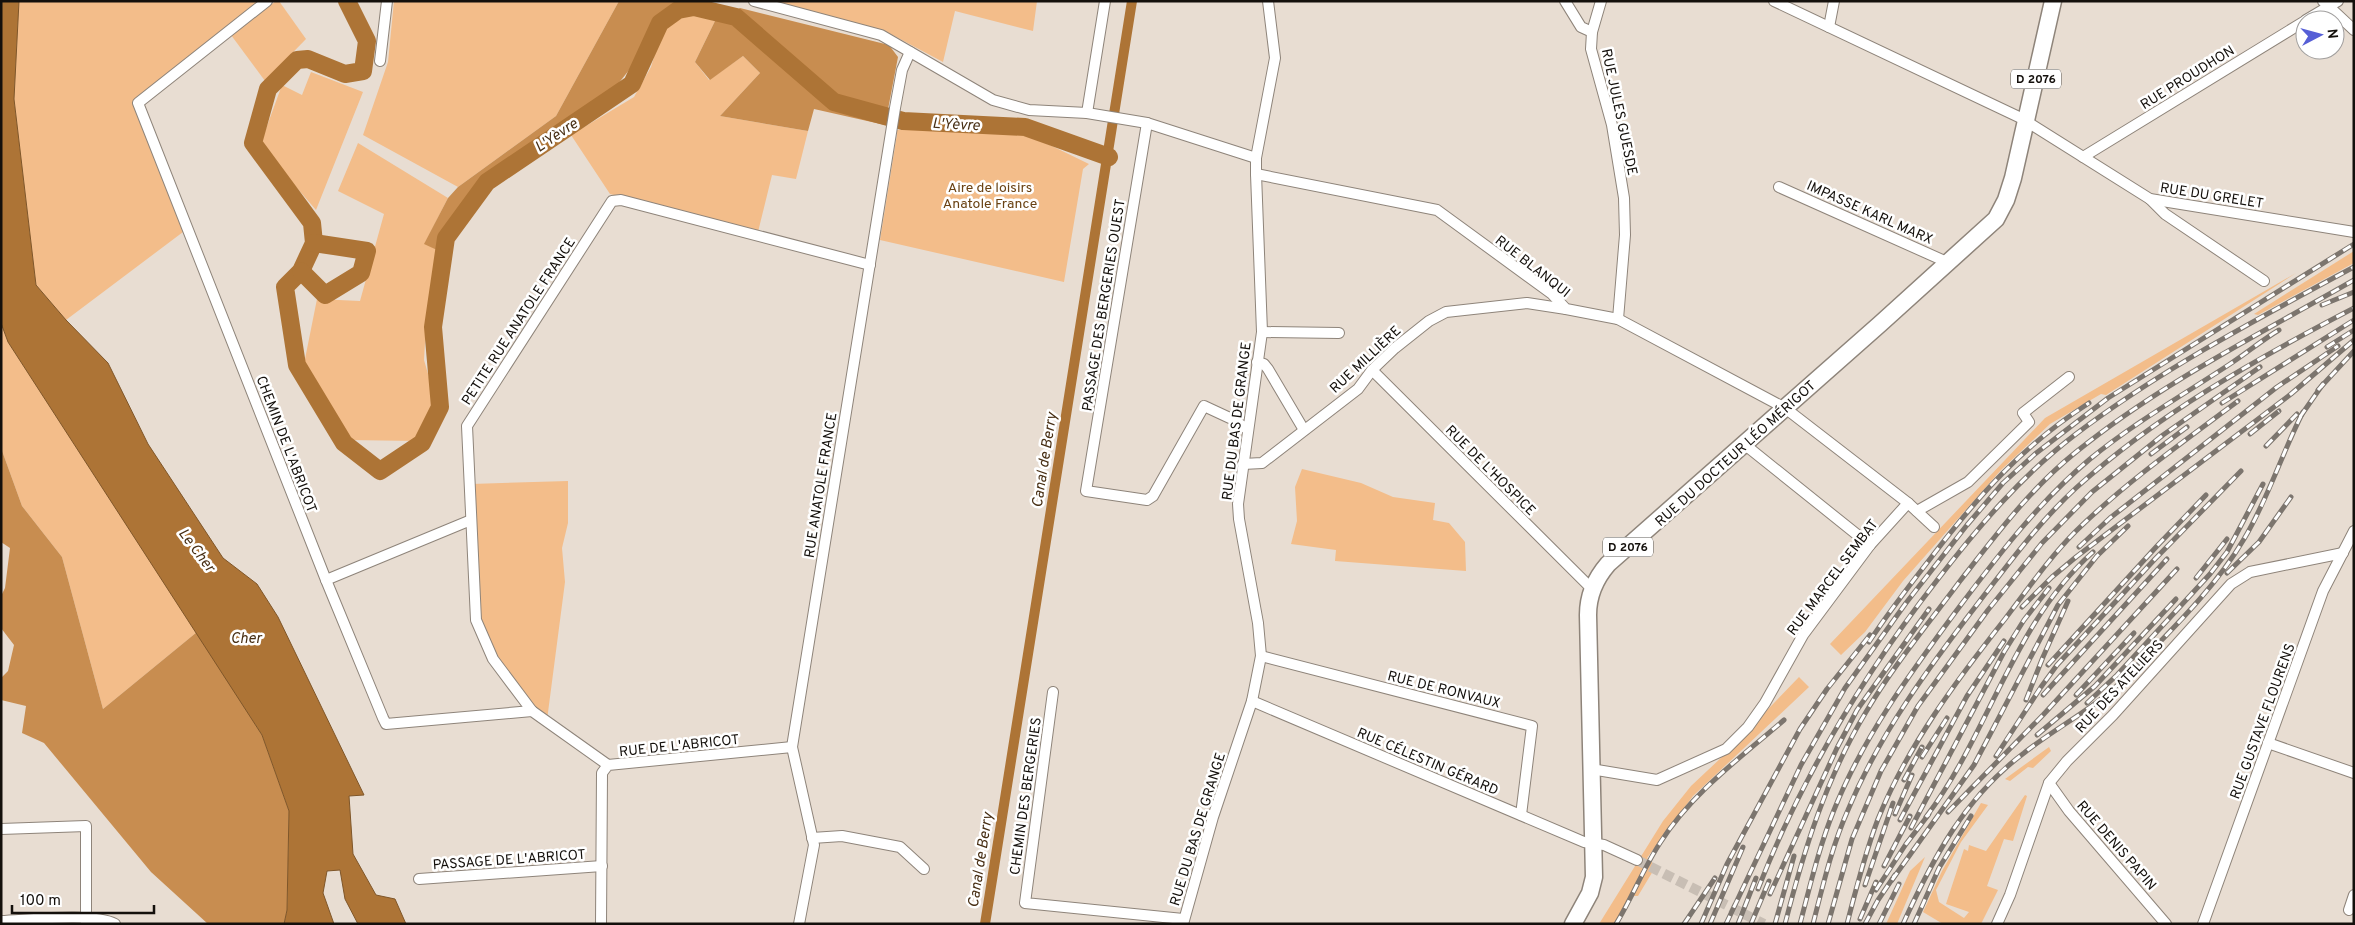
<svg xmlns="http://www.w3.org/2000/svg" width="2355" height="925" viewBox="0 0 2355 925" font-family="Overpass,sans-serif">
<rect width="100%" height="100%" fill="#e8ddd2"/>
<g fill="#f3bd8a">
<polygon points="19,1 270,1 139,103 191,226 66,320 36,285 14,99"/>
<polygon points="276,1 279,1 306,39 265,81 231,35"/>
<polygon points="394,1 619,1 556,116 458,187 363,135 388,62"/>
<polygon points="772,1 1037,1 1033,31 955,11 943,62 885,31"/>
<polygon points="692,14 715,21 695,62 709,80 743,56 760,73 720,116 808,131 796,179 772,175 758,232 610,194 571,135 634,97 651,67 663,27 672,20"/>
<polygon points="311,72 363,92 316,210 260,145 282,85 302,95"/>
<polygon points="1002,126 1052,146 1089,164 1083,169 1064,282 880,240 897,134 896,130"/>
<polygon points="358,143 448,198 425,243 437,250 426,325 424,360 435,398 416,441 348,440 303,369 317,299 360,301 384,214 338,191"/>
<polygon points="2354,251 2354,263 2258,315 2254,314"/>
<polygon points="2296,273 2106,395 2101,394 2050,424 2001,470 1903,581 1865,632 1841,655 1830,644 2045,418"/>
<polygon points="1,323 8,342 197,632 103,709 62,557 22,506 1,448"/>
<polygon points="1302,469 1361,483 1393,497 1435,503 1433,520 1449,523 1465,542 1466,571 1335,561 1336,550 1291,544 1297,521 1295,487"/>
<polygon points="568,481 568,523 562,548 565,582 547,720 535,712 495,658 479,620 471,484"/>
<polygon points="1799,677 1809,687 1693,796 1647,858 1656,866 1638,896 1632,896 1615,924 1599,924 1663,821 1691,786 1723,756"/>
<polygon points="2049,747 2051,751 2033,768 2028,767 2010,781 2005,779"/>
<polygon points="2025,795 2027,796 2013,841 2004,839 1987,886 1998,890 1981,924 1943,924 1923,912 1942,871 1981,803 1988,805 1961,842 1936,890 1939,902 1964,918 1969,912 1946,904 1964,849 1968,851 1969,845 1986,851"/>
<polygon points="1925,857 1897,924 1886,924 1910,871"/>
</g>
<g fill="#c88d50">
<polygon points="619,1 691,1 659,20 637,60 614,89 481,181 449,222 437,250 424,244 448,198 458,187 556,116"/>
<polygon points="740,8 889,45 898,57 885,125 814,109 808,131 720,116 760,73 743,56 710,80 695,62 715,21"/>
<polygon points="1,448 22,506 62,557 103,709 197,632 262,735 289,811 287,910 284,924 208,924 151,872 44,743 22,733 26,706 1,700 1,678 8,671 14,645 1,628 1,596 5,588 10,548 1,542"/>
</g>
<polygon fill="#ad7436" stroke="#7f5629" points="1,1 19,1 14,99 36,285 66,320 108,363 148,444 223,558 257,584 278,617 364,795 349,796 353,854 376,895 395,899 406,924 358,924 345,899 340,870 327,871 323,893 334,924 284,924 287,910 289,811 262,735 8,342 1,323"/>
<g fill="none" stroke-linecap="round" stroke-linejoin="round">
<polyline stroke="#ad7436" stroke-width="10" points="985,924 1132,1"/>
<g stroke="#ad7436" stroke-width="18">
<polyline points="347,1 367,41 363,71 345,74 308,59 297,60 268,89 253,143 312,223 314,243 301,271 285,287 297,365 344,443 380,471 422,443 440,407 433,327 446,238 487,182 632,84 660,23 678,10 694,7 736,17 834,102 903,121 1025,127 1109,157"/>
<polyline points="301,271 325,295 361,273 367,251 314,243"/>
</g>
<polyline stroke="#c8beb4" stroke-width="10" stroke-dasharray="10 5" stroke-linecap="butt" points="1637,860 1764,924"/>
<g stroke="#8e847a" stroke-width="12">
<g id="street">
<polyline points="267,1 138,103 326,580 383,718 386,724 532,711 608,765"/>
<polyline points="754,1 881,35 993,100 1029,110 1087,113 1147,123 1256,158"/>
<polyline points="1565,1 1581,27 1592,32"/>
<polyline points="1601,1 1592,32 1591,49 1612,125 1624,198 1625,235 1618,319"/>
<polyline points="1774,1 2021,118 2150,199 2354,232"/>
<polyline points="2323,1 2354,30"/>
<polyline points="2306,20 2338,1"/>
<polyline points="1829,27 1834,1"/>
<polyline points="380,61 387,1"/>
<polyline points="1087,113 1105,1"/>
<polyline points="1147,123 1086,491 1147,500 1153,496 1204,406 1232,419 1247,429"/>
<polyline points="2083,157 2305,21"/>
<polyline points="1256,174 1437,210 1552,294 1566,309 1618,319 1785,408 1908,503 1934,527"/>
<polyline points="1779,187 1949,263"/>
<polyline points="2150,199 2165,214 2264,281"/>
<polyline points="1262,332 1339,333"/>
<polyline points="1257,362 1264,364 1268,369 1304,430"/>
<polyline points="1372,370 1592,589"/>
<polyline points="1744,444 1870,545"/>
<polyline points="1243,464 1262,463 1358,389 1372,370 1395,348 1429,321 1446,312 1527,303 1566,309"/>
<polyline points="1917,511 1968,482 2029,422 2023,413 2069,377"/>
<polyline points="326,580 471,520"/>
<polyline points="1261,656 1532,726 1521,815"/>
<polyline points="1053,692 1025,903 1183,919"/>
<polyline points="1252,701 1584,842 1604,845 1637,860"/>
<polyline points="532,711 493,659 476,620 467,426 612,201 621,200 870,265"/>
<polyline points="2268,743 2354,773"/>
<polyline points="1591,769 1657,780 1726,749 1748,727 1765,703 1803,635 1870,545 1908,503"/>
<polyline points="2049,783 2069,811 2166,924"/>
<polyline points="1,829 86,826 86,924"/>
<polyline points="812,838 842,836 900,847 924,869"/>
<polyline points="419,879 602,866"/>
<polyline points="2349,910 2354,895"/>
<path d="M1,921C29,920 93,912 115,924"/>
<polyline points="601,924 602,773 608,765 792,747"/>
<polyline points="799,924 814,845 792,747 895,108 902,70 910,52"/>
<polyline points="1183,924 1213,817 1252,701 1261,656 1258,623 1239,519 1238,504 1262,332 1256,174 1256,158 1275,58 1268,1"/>
<polyline points="1997,924 2010,895 2049,783 2067,761 2113,715 2231,584 2250,572 2343,553"/>
<polyline points="2203,924 2323,591 2354,531"/>
</g>
</g>
<g stroke="#8e847a" stroke-width="19">
<path id="primary" d="M1573,924L1590,893L1594,877L1588,615C1588,595 1595,579 1608,564L1880,324L1996,219L2006,200L2013,178L2053,1"/>
</g>
<use href="#street" stroke="#fff" stroke-width="10"/>
<use href="#primary" stroke="#fff" stroke-width="16"/>
<g stroke="#7c756e" stroke-width="5">
<g id="rail">
<polyline points="2322,305 2354,292"/>
<polyline points="2327,347 2354,330"/>
<polyline points="2318,390 2354,351"/>
<polyline points="2222,403 2354,320"/>
<polyline points="2300,417 2323,384"/>
<polyline points="2250,434 2279,411"/>
<polyline points="2266,446 2297,414"/>
<polyline points="2151,454 2187,427"/>
<polyline points="2079,547 2110,518 2277,387 2338,346"/>
<polyline points="2227,573 2259,542 2291,497"/>
<polyline points="2196,578 2227,539"/>
<polyline points="2022,607 2052,577 2076,557 2291,394 2354,340"/>
<path d="M1869,642C1888,613 1909,586 1930,559C1978,496 2022,446 2089,403"/>
<polyline points="2048,665 2157,546 2206,495"/>
<polyline points="2043,695 2167,559"/>
<polyline points="2076,695 2134,633"/>
<polyline points="2026,700 2043,657 2068,601"/>
<polyline points="2087,703 2117,675 2210,574 2227,552 2263,484"/>
<polyline points="2037,735 2095,686 2176,599"/>
<polyline points="1996,756 2041,687 2057,665 2155,559 2241,471"/>
<polyline points="1922,757 1947,718"/>
<polyline points="1904,780 1922,747"/>
<polyline points="1948,812 2043,715 2177,569"/>
<polyline points="1895,814 1912,775"/>
<path d="M1926,817C1989,734 2013,623 2093,552"/>
<polyline points="1900,820 1967,696 2004,641"/>
<polyline points="1911,828 2004,652 2024,620 2049,588"/>
<polyline points="1884,866 1910,816"/>
<polyline points="1892,880 1974,765 2058,605 2097,556 2128,526"/>
<polyline points="1865,885 1893,803"/>
<path d="M1758,889C1802,776 1864,674 1938,579C1979,526 2022,475 2076,434C2162,369 2259,318 2354,267"/>
<polyline points="1876,890 1906,844 1929,814"/>
<polyline points="1770,894 1837,748 1857,710 1929,609"/>
<polyline points="1860,919 1876,882"/>
<path d="M1616,924C1632,898 1643,869 1660,843C1691,794 1741,757 1784,720"/>
<polyline points="1684,924 1715,878"/>
<polyline points="1701,924 1727,864 1800,729 1827,689 1870,635"/>
<polyline points="1710,924 1743,847"/>
<polyline points="1726,924 1801,765 1845,688 1906,603 1967,525 2003,483 2035,454 2108,398 2354,244"/>
<polyline points="1738,924 1756,878"/>
<polyline points="1751,924 1769,881"/>
<polyline points="1775,924 1794,856"/>
<path d="M1785,924C1804,850 1826,778 1866,712C1893,666 1928,624 1960,581C1996,535 2030,489 2076,452C2161,383 2260,334 2354,280"/>
<path d="M1800,924C1810,886 1819,847 1834,810C1864,735 1912,671 1960,606C2000,553 2039,502 2090,459C2134,423 2183,395 2230,364C2247,353 2262,340 2279,330"/>
<path d="M1813,924C1823,885 1832,846 1848,810C1880,733 1929,667 1979,602C2010,562 2039,522 2076,488C2158,414 2256,359 2354,308"/>
<polyline points="1828,924 1852,839 1881,771 1918,706 1988,610 2042,543 2092,492 2163,435 2260,367"/>
<path d="M1847,924C1856,889 1865,853 1878,819C1908,745 1956,681 2005,619C2028,589 2049,558 2076,531C2125,483 2183,442 2238,401"/>
<polyline points="1865,924 1878,900 1895,875"/>
<polyline points="1879,924 1899,884"/>
<path d="M1903,924C1933,858 1965,797 2024,753C2058,726 2096,708 2127,676C2168,633 2214,590 2244,539C2268,499 2282,453 2303,412"/>
<polyline points="1914,924 1939,868 1971,816"/>
</g>
</g>
<use href="#rail" stroke="#fff" stroke-width="3" stroke-dasharray="9" stroke-linecap="butt"/>
</g>
<g text-anchor="middle" stroke-width="5" stroke-linejoin="round" paint-order="stroke">
<g fill="#fff" stroke="#5a5855" stroke-width="1">
<rect x="2011" y="69.5" width="50" height="19" rx="4"/>
<rect x="1603" y="537.5" width="50" height="19" rx="4"/>
</g>
<g font-size="12" font-weight="bold" fill="#14100c">
<text x="2036" y="83">D 2076</text>
<text x="1628" y="551">D 2076</text>
</g>
<g font-size="14" fill="#14100c" stroke="#fff">
<text transform="translate(2187 77) rotate(-32)" y="5">RUE PROUDHON</text>
<text transform="translate(1620 112) rotate(78)" y="5">RUE JULES GUESDE</text>
<text transform="translate(2212 195) rotate(9)" y="5">RUE DU GRELET</text>
<text transform="translate(1870 212) rotate(24)" y="5">IMPASSE KARL MARX</text>
<text transform="translate(1533 266) rotate(38)" y="5">RUE BLANQUI</text>
<text transform="translate(1103 305) rotate(-81)" y="5">PASSAGE DES BERGERIES OUEST</text>
<text transform="translate(518 321) rotate(-57)" y="5">PETITE RUE ANATOLE FRANCE</text>
<text transform="translate(1365 359) rotate(-43)" y="5">RUE MILLIÈRE</text>
<text transform="translate(1236 421) rotate(-83)" y="5">RUE DU BAS DE GRANGE</text>
<text transform="translate(287 444) rotate(69)" y="5">CHEMIN DE L'ABRICOT</text>
<text transform="translate(1735 453) rotate(-42)" y="5">RUE DU DOCTEUR LÉO MÉRIGOT</text>
<text transform="translate(1491 470) rotate(45)" y="5">RUE DE L'HOSPICE</text>
<text transform="translate(820 485) rotate(-81)" y="5">RUE ANATOLE FRANCE</text>
<text transform="translate(1832 577) rotate(-53)" y="5">RUE MARCEL SEMBAT</text>
<text transform="translate(2119 686) rotate(-47)" y="5">RUE DES ATELIERS</text>
<text transform="translate(1444 689) rotate(14)" y="5">RUE DE RONVAUX</text>
<text transform="translate(2262 721) rotate(-70)" y="5">RUE GUSTAVE FLOURENS</text>
<text transform="translate(679 745) rotate(-6)" y="5">RUE DE L'ABRICOT</text>
<text transform="translate(1428 761) rotate(23)" y="5">RUE CÉLESTIN GÉRARD</text>
<text transform="translate(1025 796) rotate(-82)" y="5">CHEMIN DES BERGERIES</text>
<text transform="translate(1197 829) rotate(-73)" y="5">RUE DU BAS DE GRANGE</text>
<text transform="translate(2117 845) rotate(49)" y="5">RUE DENIS PAPIN</text>
<text transform="translate(509 859) rotate(-4)" y="5">PASSAGE DE L'ABRICOT</text>
</g>
<g font-size="14" fill="#6a4213" stroke="#fff">
<text x="990" y="192">Aire de loisirs<tspan x="990" dy="16">Anatole France</tspan></text>
</g>
<g font-size="15" font-style="italic" fill="#472e13" stroke="#fff">
<text transform="translate(956 124) rotate(3)" y="5">L'Yèvre</text>
<text transform="translate(556 135) rotate(-34)" y="5">L'Yèvre</text>
<text transform="translate(1044 460) rotate(-81)" y="5">Canal de Berry</text>
<text transform="translate(197 550) rotate(53)" y="5">Le Cher</text>
<text x="246" y="643">Cher</text>
<text transform="translate(980 860) rotate(-81)" y="5">Canal de Berry</text>
</g>
</g>
<rect width="2355" height="925" fill="none" stroke="#14100c" stroke-width="5"/>
<g transform="translate(2320 35) rotate(84)"><circle r="24" fill="#ffffff" stroke="#a19f9e"/>
<path d="M0-4L9 19L0 12L-9 19Z" fill="#565fd6"/>
<text y="-8" font-size="14" font-weight="bold" text-anchor="middle" fill="#14100c">N</text>
</g>
<path d="M12 905v8h142v-8" fill="none" stroke="#14100c" stroke-width="2.5"/>
<text x="20" y="905" font-size="15" fill="#14100c" stroke="#ffffff" stroke-width="4" paint-order="stroke">100 m</text>
</svg>
